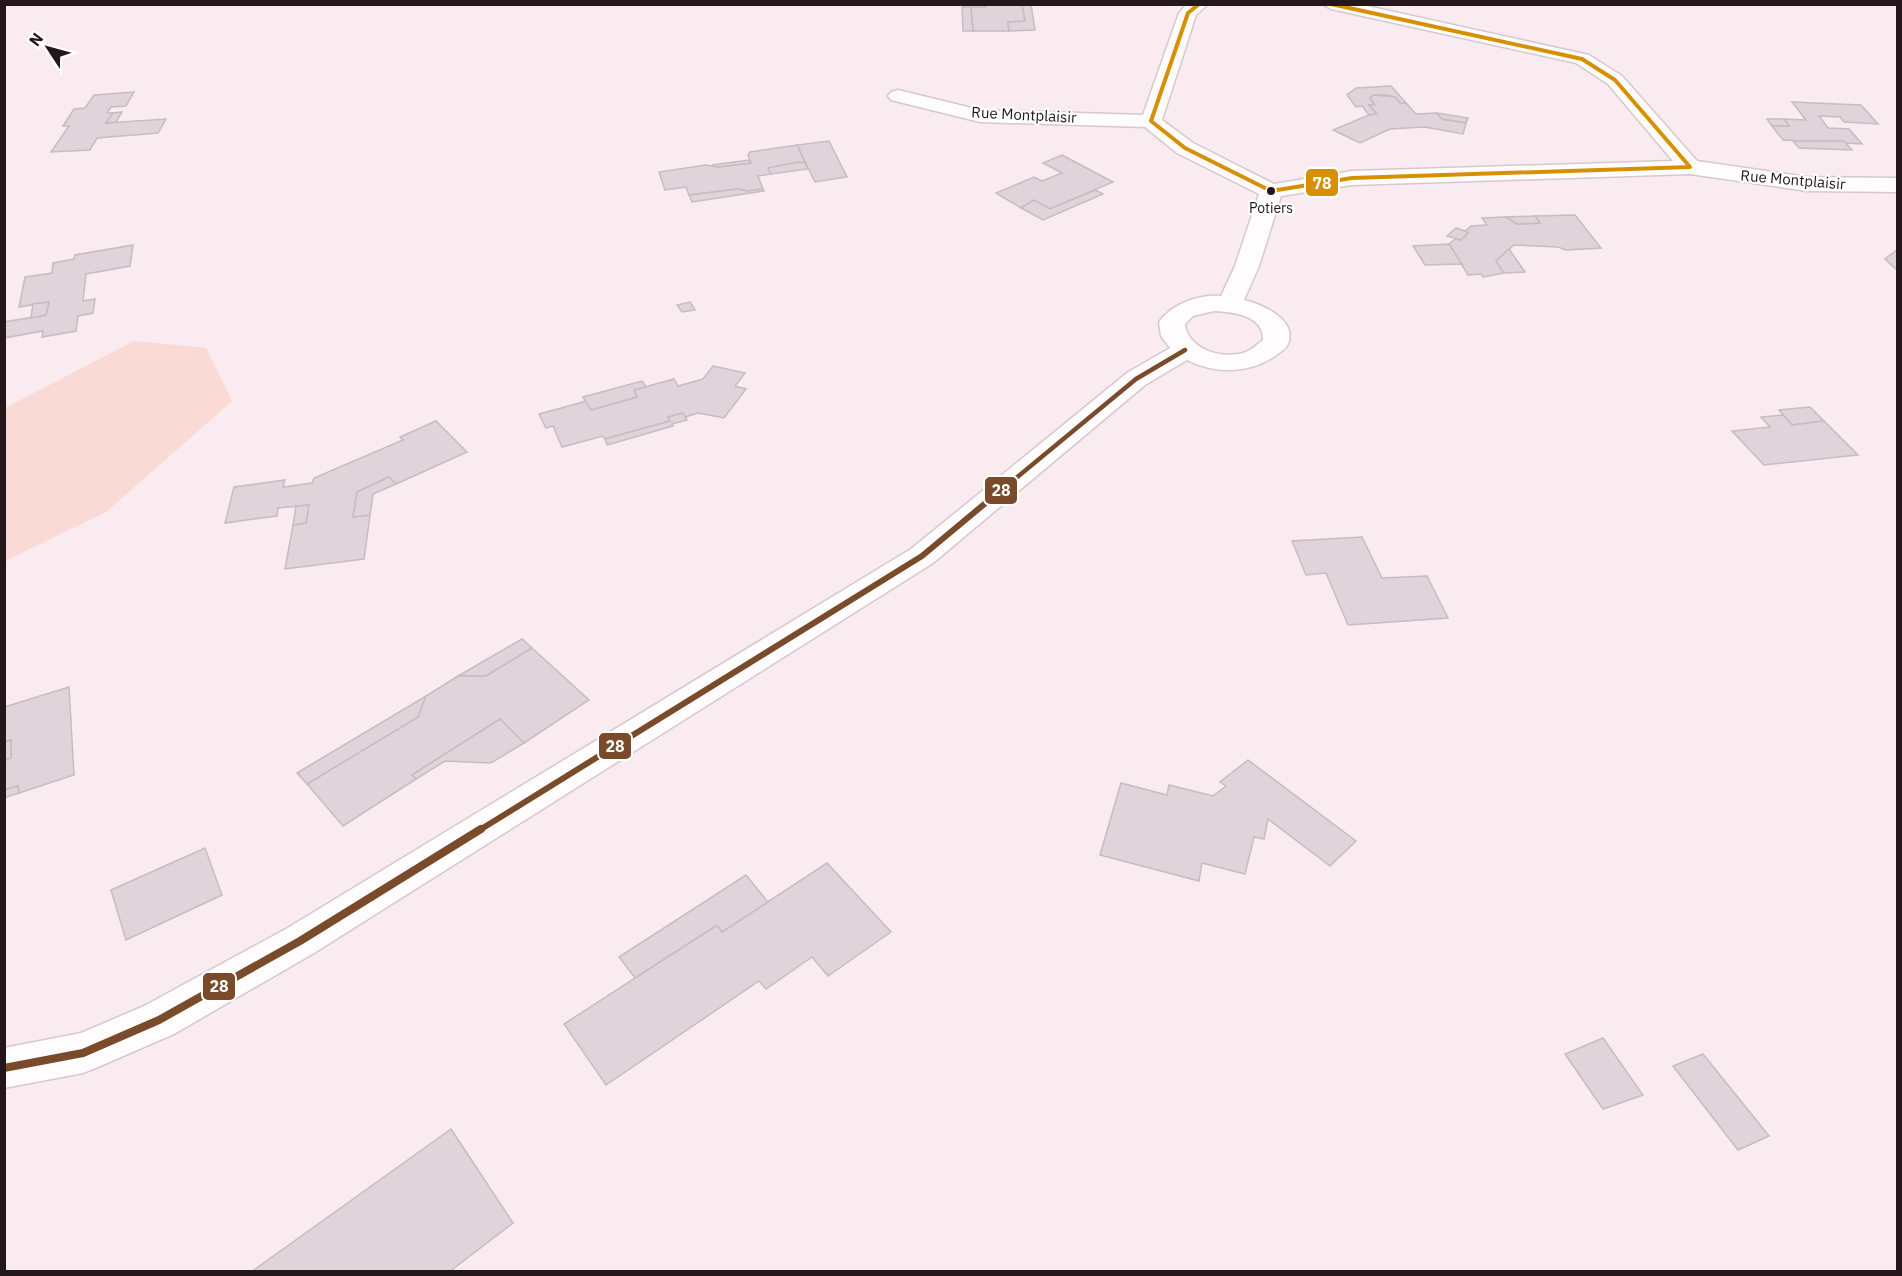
<svg xmlns="http://www.w3.org/2000/svg" width="1902" height="1276" viewBox="0 0 1902 1276" font-family="'IBM Plex Sans',sans-serif">
<rect width="100%" height="100%" fill="#f9ebef"/>
<polygon fill="#fadad4" points="134,341 206,348 232,401 106,512 5,561 5,408"/>
<g fill="#e0d3d9" stroke="#c8bbc1" stroke-width="1.5">
<polygon points="986,4 1022,4 1025,21 1008,22 1009,31 973,31 971,7 986,7"/>
<polygon points="1022,4 1031,4 1035,30 1009,31 1008,22 1025,21"/>
<polygon points="962,7 971,7 973,31 963,31"/>
<polygon points="1391,86 1406,103 1400,103 1395,97 1387,95 1374,95 1370,98 1375,105 1369,105 1377,114 1369,115 1362,106 1356,107 1347,95 1356,88"/>
<polygon points="134,92 126,106 111,107 107,113 113,113 106,123 166,119 158,133 97,138 90,150 51,152 69,126 63,126 74,109 85,108 94,95"/>
<polygon points="1374,95 1395,97 1400,103 1406,103 1416,114 1437,113 1442,119 1466,123 1463,134 1425,127 1390,129 1360,143 1333,130 1369,115 1377,114 1369,105 1375,105 1370,98"/>
<polygon points="1792,102 1861,105 1878,124 1844,122 1840,117 1819,116 1828,128 1849,129 1862,144 1783,140 1772,126 1789,126 1784,119 1806,120"/>
<polygon points="122,112 116,122 106,123 113,113"/>
<polygon points="1437,113 1468,118 1466,123 1442,119"/>
<polygon points="1767,119 1784,119 1789,126 1772,126"/>
<polygon points="829,141 847,177 815,182 797,145"/>
<polygon points="1793,141 1844,141 1852,150 1799,148"/>
<polygon points="797,145 805,163 768,168 771,174 758,176 763,189 747,191 738,189 689,195 686,187 665,190 659,172 706,165 718,167 751,163 748,155 750,152"/>
<polygon points="1062,155 1113,182 1050,209 1034,200 1021,208 996,193 1034,177 1042,181 1062,173 1043,163"/>
<polygon points="749,160 751,163 718,167 712,165"/>
<polygon points="798,162 805,163 808,169 771,174 768,168"/>
<polygon points="738,189 747,191 763,189 764,191 692,202 689,195"/>
<polygon points="1095,190 1103,194 1043,220 1021,208 1034,200 1050,209"/>
<polygon points="1575,215 1601,248 1566,250 1558,247 1514,245 1496,261 1504,273 1483,277 1481,274 1468,275 1449,244 1457,238 1461,240 1468,233 1464,232 1471,226 1487,225 1482,218 1506,217 1517,224 1540,223 1535,216"/>
<polygon points="1535,216 1540,223 1517,224 1506,217"/>
<polygon points="1456,228 1465,231 1468,233 1461,240 1447,236"/>
<polygon points="1449,244 1462,264 1425,265 1413,246"/>
<polygon points="133,245 130,266 86,274 83,301 95,299 93,313 78,316 76,331 42,337 43,331 4,338 4,322 46,315 49,302 19,307 25,277 52,273 53,263 74,259 75,255"/>
<polygon points="1509,249 1525,272 1504,273 1496,261"/>
<polygon points="1898,249 1898,271 1885,259"/>
<polygon points="49,302 46,315 31,318 33,304"/>
<polygon points="690,302 695,310 682,312 677,305"/>
<polygon points="713,366 745,373 735,386 746,389 724,418 698,413 685,417 683,413 668,417 670,421 605,439 603,436 562,447 553,426 546,428 539,414 587,401 591,410 637,397 634,390 674,379 678,386 703,379"/>
<polygon points="642,381 646,387 634,390 637,397 591,410 583,397"/>
<polygon points="1810,407 1824,421 1792,425 1779,410"/>
<polygon points="683,413 687,420 672,424 673,426 607,445 605,439 670,421 668,417"/>
<polygon points="1783,415 1792,425 1824,421 1858,455 1764,465 1732,431 1770,427 1761,417"/>
<polygon points="436,421 467,452 396,484 389,477 357,492 353,517 370,515 364,559 285,569 293,525 306,523 309,505 278,508 277,516 225,523 234,487 285,480 283,487 312,483 314,478 403,440 400,437"/>
<polygon points="389,477 396,484 373,494 370,515 353,517 357,492"/>
<polygon points="309,505 306,523 293,525 296,506"/>
<polygon points="1362,537 1382,578 1427,576 1448,618 1348,625 1326,573 1306,575 1292,541"/>
<polygon points="522,639 532,648 486,676 458,676"/>
<polygon points="532,648 589,700 524,743 500,719 412,775 416,779 343,826 307,784 418,717 426,696 458,676 486,676"/>
<polygon points="69,687 74,775 19,793 18,786 4,790 4,760 11,758 11,740 4,742 4,707"/>
<polygon points="426,696 418,717 307,784 297,773"/>
<polygon points="500,719 524,743 491,763 445,761 416,779 412,775"/>
<polygon points="11,740 11,758 4,760 4,742"/>
<polygon points="1248,760 1356,841 1330,866 1268,819 1264,839 1254,837 1245,874 1202,863 1199,881 1100,855 1121,783 1167,795 1169,785 1213,796 1226,786 1220,782"/>
<polygon points="18,786 19,793 4,798 4,790"/>
<polygon points="205,848 222,895 126,940 111,890"/>
<polygon points="827,863 891,932 828,976 812,957 766,989 759,981 606,1085 564,1024 717,925 722,932"/>
<polygon points="746,875 768,902 722,932 717,925 635,978 619,957"/>
<polygon points="1603,1038 1643,1095 1603,1109 1565,1054"/>
<polygon points="1703,1054 1769,1136 1738,1150 1673,1066"/>
<polygon points="451,1129 513,1223 449,1272 251,1272"/>
</g>
<g fill="none" stroke-linecap="round" stroke-linejoin="round">
<g stroke="#d6c8cc" stroke-width="3">
<path id="street" d="M1187,4H1208L1196,15L1162,120L1193,143L1274,184L1352,171L1673,161L1608,84L1576,63L1331,9L1322,4H1358L1589,55L1622,76L1697,161L1807,177L1898,178V192L1807,191L1690,174L1352,185L1281,196L1259,266L1244,300C1261,304 1298,319 1288,344C1286,349 1279,353 1275,356C1249,374 1214,374 1187,360L1145,385L933,563L314,953L174,1034L98,1067L83,1073L4,1088V1048L81,1033L144,1006L286,929L911,549L1127,373L1170,348L1161,336L1159,322C1172,304 1199,294 1221,296L1235,266L1259,194L1177,153L1145,127L980,122L891,100L888,96L891,92L898,90L980,110L1143,115L1179,13ZM1214,311C1233,312 1264,315 1263,340C1257,345 1250,351 1243,353C1220,359 1188,349 1185,324L1193,316Z"/>
</g>
<use href="#street" fill="#fefcfd" fill-rule="evenodd"/>
<g stroke="#fff" stroke-width="7">
<polyline id="bus-1" points="1199,4 1188,13 1151,121 1185,148 1271,191 1352,178 1690,167 1615,80 1582,59 1331,4"/>
</g>
<g stroke="#fff" stroke-width="8">
<polyline id="bus-2-far2" points="1010,483 1136,379 1185,350"/>
</g>
<g stroke="#fff" stroke-width="10">
<polyline id="bus-2-far1" points="478,831 922,556 1012,481"/>
</g>
<g stroke="#fff" stroke-width="12">
<polyline id="bus-2" points="4,1068 83,1053 159,1020 300,941 481,829"/>
</g>
<use href="#bus-1" stroke="#d79004" stroke-width="4"/>
<use href="#bus-2-far2" stroke="#7a4b2a" stroke-width="4.5"/>
<use href="#bus-2-far1" stroke="#7a4b2a" stroke-width="6"/>
<use href="#bus-2" stroke="#7a4b2a" stroke-width="8"/>
</g>
<circle fill="#24161a" stroke="#fff" stroke-width="2" cx="1271" cy="191" r="5"/>
<g text-anchor="middle" stroke-width="4.5" stroke-linejoin="round" paint-order="stroke">
<g font-size="14" fill="#24161a" stroke="#fff">
<text x="1271" y="213">Potiers</text>
</g>
<g font-size="15" fill="#24161a" stroke="#fff">
<text transform="translate(1024 115) rotate(3)" y="5">Rue Montplaisir</text>
<text transform="translate(1793 180) rotate(5)" y="5">Rue Montplaisir</text>
</g>
</g>
<g stroke="#fff" stroke-width="2">
<rect x="1305" y="168" width="34" height="29" rx="6" fill="#d79004"/>
<rect x="984" y="476" width="34" height="29" rx="6" fill="#7a4b2a"/>
<rect x="598" y="732" width="34" height="28" rx="6" fill="#7a4b2a"/>
<rect x="202" y="972" width="34" height="29" rx="6" fill="#7a4b2a"/>
</g>
<g font-size="16" text-anchor="middle" font-weight="bold" fill="#fff">
<text x="1322" y="189">78</text>
<text x="1001" y="496">28</text>
<text x="615" y="752">28</text>
<text x="219" y="992">28</text>
</g>
<rect width="1902" height="1276" fill="none" stroke="#24161a" stroke-width="12"/>
<g transform="translate(48 48) rotate(306)" stroke="#ffffff" stroke-width="4.5" paint-order="stroke">
<path d="M0-4.5L10 22L0 15L-10 22Z" fill="#24161a"/>
<text y="-9" font-size="16" font-weight="bold" text-anchor="middle" fill="#24161a">N</text>
</g>
</svg>
